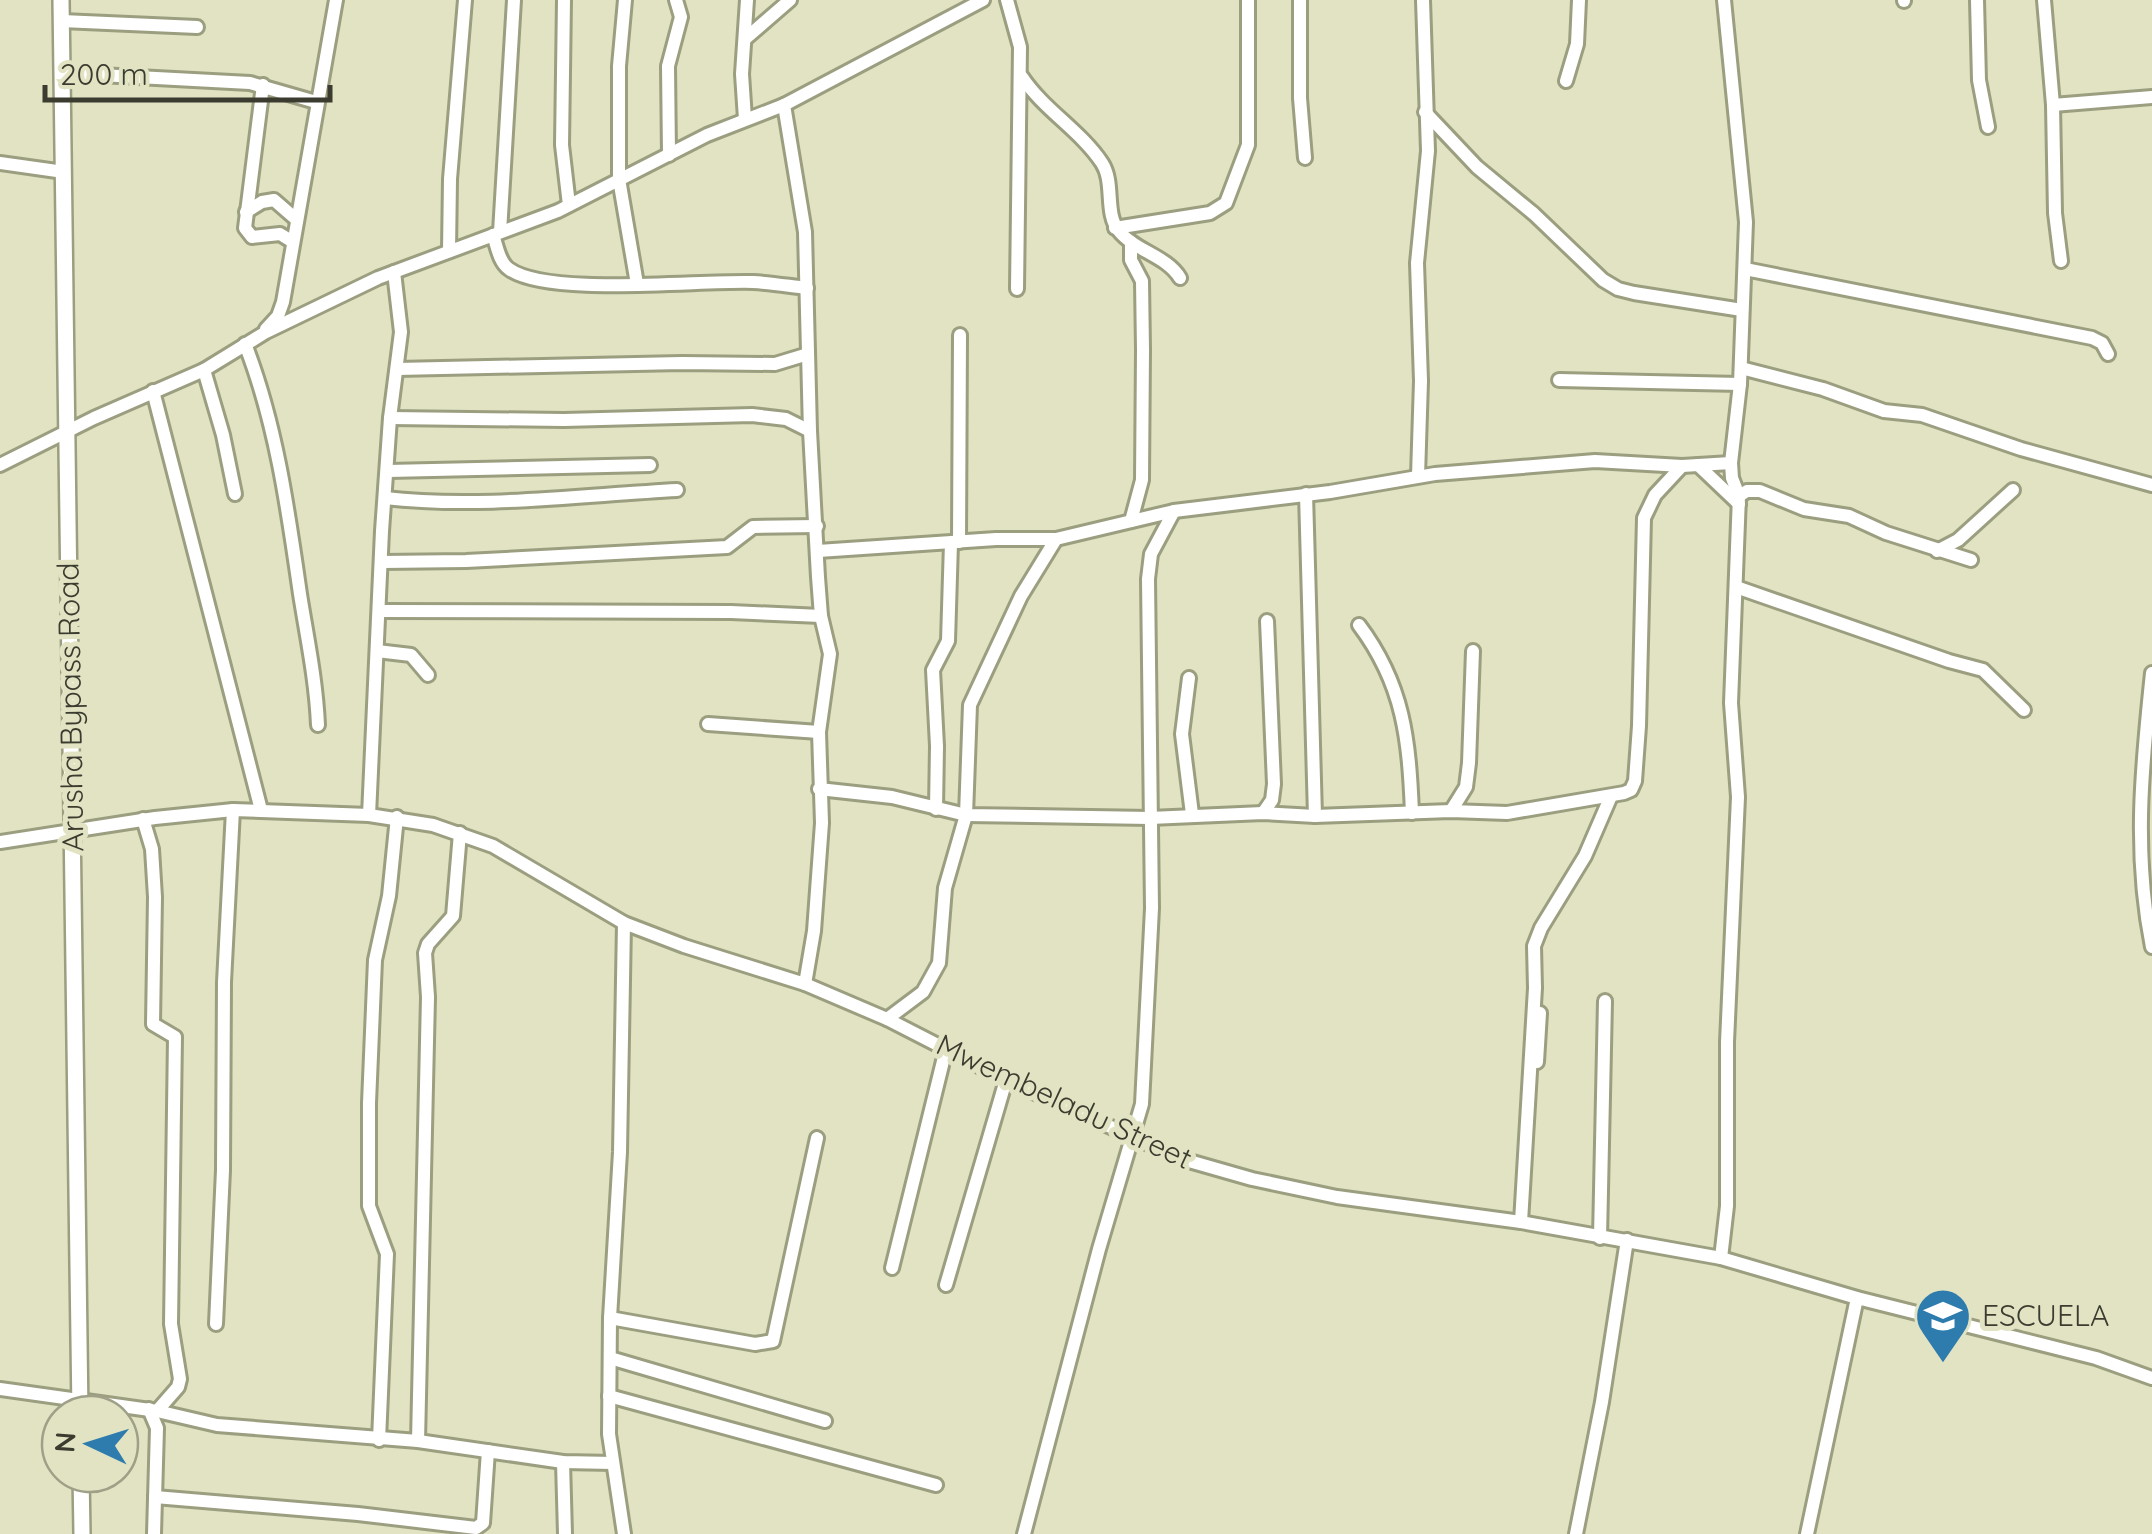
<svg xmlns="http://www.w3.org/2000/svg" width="2152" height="1534" viewBox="0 0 2152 1534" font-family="Quicksand,sans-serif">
<rect width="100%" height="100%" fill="#e1e3c3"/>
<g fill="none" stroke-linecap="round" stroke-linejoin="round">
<g stroke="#9c9e80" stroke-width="18">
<g id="minor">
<polyline points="564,0 562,145 569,205"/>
<polyline points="625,0 619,66 619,179 637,284"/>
<polyline points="1007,0 1020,47 1017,289"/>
<polyline points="1300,0 1300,98 1305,158"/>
<polyline points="1904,0 1904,1"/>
<polyline points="1977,0 1979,80 1988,127"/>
<polyline points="2044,0 2053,105 2055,213 2061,261"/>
<polyline points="62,21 197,27"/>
<polyline points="745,39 790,0"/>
<polyline points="62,73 250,83 316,102"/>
<path d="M1022,77C1044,110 1081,131 1102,163C1115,183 1104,213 1119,231C1135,251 1167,256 1180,278"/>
<polyline points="1566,81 1577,44 1579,0"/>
<polyline points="263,85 245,228 252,237 280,234 293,242"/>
<polyline points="784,105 805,232 810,431 818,577 821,616 830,654 819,732 822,823 814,931 805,984"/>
<polyline points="2053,105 2152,97"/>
<polyline points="1425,112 1477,167 1534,214 1603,280 1618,289 1634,293 1742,310"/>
<polyline points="745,119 742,74 747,0"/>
<polyline points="669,155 668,66 681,17 676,0"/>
<polyline points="0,163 64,172"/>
<polyline points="246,212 262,202 274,200 297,220"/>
<polyline points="1115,228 1210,213 1226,203 1248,145 1248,0"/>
<polyline points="500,232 514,0"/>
<path d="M493,235C497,246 499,262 509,269C548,297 700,280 753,282C771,283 789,286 807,288"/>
<polyline points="1131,242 1131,260 1142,281 1143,350 1142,480 1131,521"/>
<polyline points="449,251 450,179 465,0"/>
<polyline points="1745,269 2092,338 2102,343 2108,354"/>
<polyline points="266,329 278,316 283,302 336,0"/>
<path d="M245,344C276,423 288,510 300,594C307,638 316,680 318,725"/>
<polyline points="1741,368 1823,389 1884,411 1922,415 2021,449 2152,485"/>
<polyline points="397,369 682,363 775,364 808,354"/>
<polyline points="204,370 223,435 235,494"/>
<polyline points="1559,380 1740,384"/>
<polyline points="153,391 261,810"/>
<polyline points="390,418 564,420 752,415 786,419 810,431"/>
<polyline points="0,465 94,418 204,370 266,332 378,278 558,211 707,135 784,105 983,0"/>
<polyline points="1698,465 1739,504"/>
<polyline points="388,471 650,465"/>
<polyline points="1418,476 1421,381 1417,263 1428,151 1423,0"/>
<polyline points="1306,494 1315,816"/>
<polyline points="1739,496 1747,491 1760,491 1804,509 1849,516 1886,533 1971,560"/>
<path d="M385,498C478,509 583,495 677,490"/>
<polyline points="959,542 960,335"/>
<polyline points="818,551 996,539 1056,539 1174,511 1330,492 1435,474 1595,461 1682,466 1731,463"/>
<polyline points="1937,551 1958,540 2013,490"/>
<polyline points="382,562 466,561 727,547 753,527 817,526"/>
<polyline points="1736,587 1949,661 1983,670 2024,710"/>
<polyline points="380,611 731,612 821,616"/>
<path d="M1359,625C1404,685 1409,740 1412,813"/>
<polyline points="377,651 411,655 428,675"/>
<path d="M2152,673C2142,767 2133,853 2152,947"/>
<polyline points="1189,678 1182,734 1192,814"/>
<polyline points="708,724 819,732"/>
<polyline points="819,789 892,797 966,815 1150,818 1263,813 1315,816 1451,811 1507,813 1624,793 1631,790 1635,781 1639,726 1644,518 1655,495 1682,466"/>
<polyline points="936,809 937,746 933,670 948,641 951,543"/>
<polyline points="1451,811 1466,787 1469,763 1473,651"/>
<polyline points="1263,813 1272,800 1274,784 1267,621"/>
<polyline points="369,815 382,531 390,418 401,332 394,272"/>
<polyline points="143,819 152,849 155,897 153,1024 175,1037 171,1324 180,1379 178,1387 157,1411"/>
<polyline points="0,842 155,818 233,810 369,815 433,825 493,846 624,923 684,946 805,984 887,1019 1006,1080 1182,1159 1252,1179 1337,1197 1521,1222 1721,1258 1857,1298 2096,1358 2152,1378"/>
<polyline points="887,1019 923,992 939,963 945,888 966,815 970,705 1021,596 1056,539"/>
<polyline points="1537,1062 1540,1013"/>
<polyline points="1521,1222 1535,988 1534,946 1541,928 1585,856 1611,796"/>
<polyline points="1600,1238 1605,1001"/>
<polyline points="1721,1258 1727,1206 1727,1042 1738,797 1731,703 1739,496 1732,478 1731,463 1740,384 1746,222 1724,0"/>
<polyline points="892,1268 946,1049"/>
<polyline points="946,1285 1006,1080"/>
<polyline points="610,1318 755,1344 773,1341 817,1138"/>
<polyline points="216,1324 223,1170 224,982 233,810"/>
<polyline points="610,1358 825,1421"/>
<polyline points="0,1389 157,1411 217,1425 418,1441 563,1462 613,1463"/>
<polyline points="609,1396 936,1485"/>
<polyline points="149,1409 157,1428 154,1534"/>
<polyline points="379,1440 387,1254 369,1206 369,1103 375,960 389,896 397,817"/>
<polyline points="418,1441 428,997 425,953 428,944 453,916 460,833"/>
<polyline points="563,1462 565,1534"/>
<polyline points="155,1497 358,1514 476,1528 483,1523 488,1451"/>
<polyline points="624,1534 609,1434 610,1318 620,1152 624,923"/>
<polyline points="1024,1534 1099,1249 1142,1104 1152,908 1148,579 1151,554 1174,511"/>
<polyline points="1576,1534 1602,1402 1627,1240"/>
<polyline points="1807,1534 1857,1298"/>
</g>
</g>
<g stroke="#9c9e80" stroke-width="20">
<g id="major">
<polyline points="61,0 80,1414"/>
<polyline points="81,1474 82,1534"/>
</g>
</g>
<use href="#minor" stroke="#fff" stroke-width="12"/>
<use href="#major" stroke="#fff" stroke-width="15"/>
</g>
<defs>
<g id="school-pin" transform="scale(2.875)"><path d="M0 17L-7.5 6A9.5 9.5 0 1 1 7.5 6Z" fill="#2e7cae" stroke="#e1e3c3"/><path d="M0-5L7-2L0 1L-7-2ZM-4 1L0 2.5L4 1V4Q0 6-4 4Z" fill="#fff"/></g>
</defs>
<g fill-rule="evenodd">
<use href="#school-pin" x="1943" y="1316"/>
</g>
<g text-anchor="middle" stroke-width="10" stroke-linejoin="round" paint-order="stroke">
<g font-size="30" fill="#3b3c2f" stroke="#e1e3c3">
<text transform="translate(71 707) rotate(-91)" y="10">Arusha Bypass Road</text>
<text transform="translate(1064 1102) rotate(25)" y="10">Mwembeladu Street</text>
</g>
<g font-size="30" fill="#3b3c2f" stroke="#e1e3c3" text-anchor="start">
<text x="1982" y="1326">ESCUELA</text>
</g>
</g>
<g transform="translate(90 1444) rotate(274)"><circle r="48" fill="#e1e3c3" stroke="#9fa088" stroke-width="2.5"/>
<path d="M0-8L18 38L0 25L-18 38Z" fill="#2e7cae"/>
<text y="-15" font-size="28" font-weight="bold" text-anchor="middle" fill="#3b3c2f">N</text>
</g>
<path d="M45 85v15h285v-15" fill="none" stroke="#3b3c2f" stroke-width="5"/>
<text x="60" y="85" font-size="30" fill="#3b3c2f" stroke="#e1e3c3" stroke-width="8" paint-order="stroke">200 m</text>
</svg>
